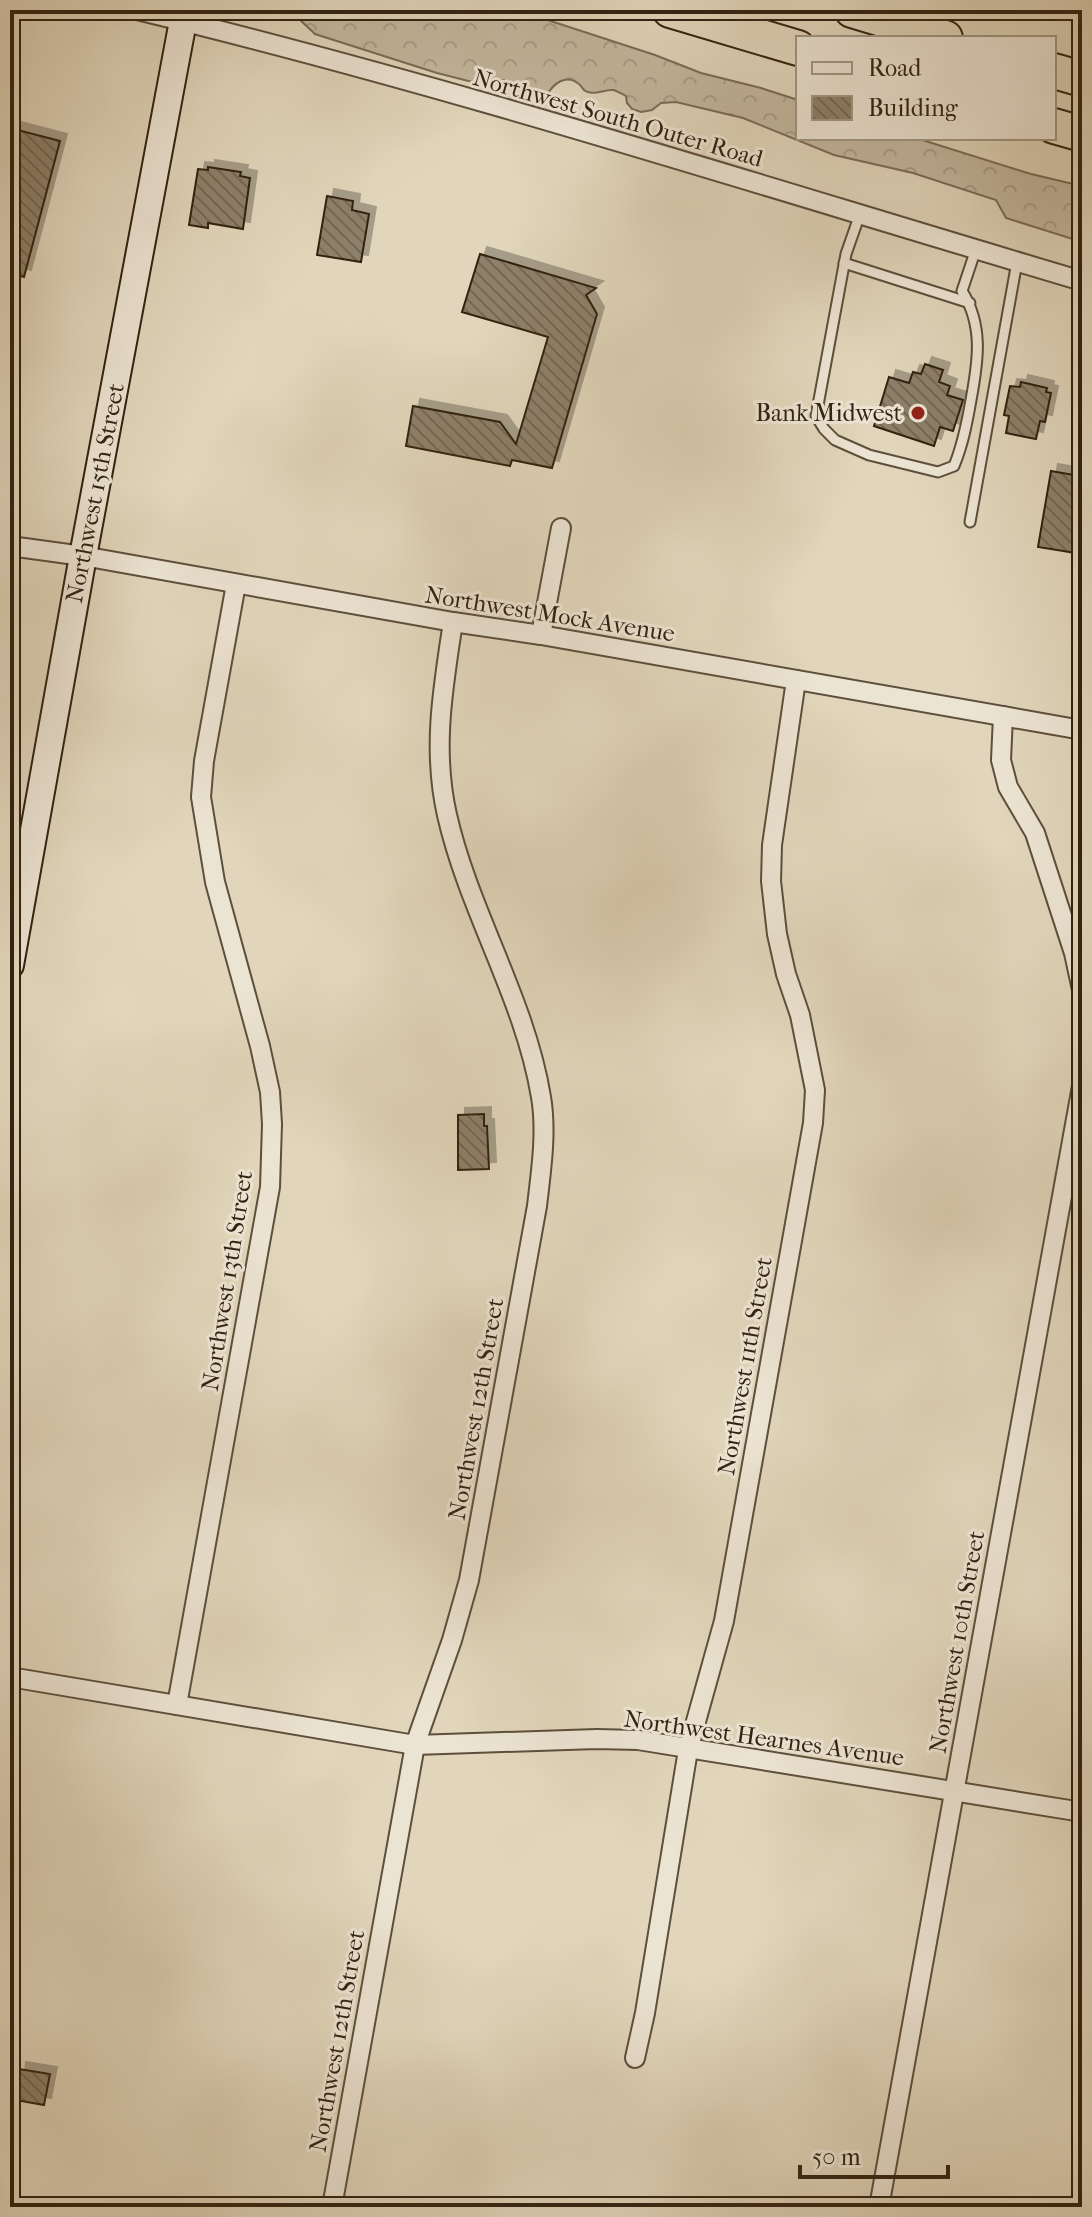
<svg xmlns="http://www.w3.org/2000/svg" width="1092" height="2217" viewBox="0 0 1092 2217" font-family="'IM FELL French Canon',serif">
<defs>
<pattern id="forest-crowns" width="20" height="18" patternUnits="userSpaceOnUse" patternTransform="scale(2)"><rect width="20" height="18" fill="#c3b79e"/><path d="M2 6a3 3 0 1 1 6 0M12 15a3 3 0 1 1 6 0" fill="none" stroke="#a89d87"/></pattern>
<pattern id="building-back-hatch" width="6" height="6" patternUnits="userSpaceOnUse" patternTransform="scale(2)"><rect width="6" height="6" fill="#8d8069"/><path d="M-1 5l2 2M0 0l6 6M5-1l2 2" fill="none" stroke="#746855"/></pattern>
<filter id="shadow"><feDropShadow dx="7" dy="-7" stdDeviation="0" flood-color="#0004"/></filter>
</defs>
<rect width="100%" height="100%" fill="#e1d6bb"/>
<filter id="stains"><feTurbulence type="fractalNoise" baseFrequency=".0025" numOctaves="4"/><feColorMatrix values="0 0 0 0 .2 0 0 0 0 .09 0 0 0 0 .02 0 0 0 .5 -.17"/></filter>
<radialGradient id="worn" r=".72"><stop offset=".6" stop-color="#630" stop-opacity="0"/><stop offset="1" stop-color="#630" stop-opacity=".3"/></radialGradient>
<path fill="url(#forest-crowns)" stroke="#7a6c58" stroke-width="2" d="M229,10H517L655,55L701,73L761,88L798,100V138H916L1031,174L1082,186V242L1006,218L996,200L913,173L834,155L743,118L676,102L661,103L652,110L641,112L632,109L627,103L626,96C625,95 616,91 614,90C605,89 596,95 588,92C581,90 584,88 579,84C566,73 553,84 547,95L539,99L528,97L517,85L504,80L484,85L437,73L315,34L298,18L284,14L264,19Z"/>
<g fill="url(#building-back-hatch)" stroke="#312211" stroke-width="2" filter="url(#shadow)">
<polygon points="10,128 60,141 24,277 10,273"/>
<polygon points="208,167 241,172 240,176 250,178 243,229 208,223 208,228 189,225 198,169 208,170"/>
<polygon points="327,196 353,201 352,210 369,214 361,262 317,255"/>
<polygon points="480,254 596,288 586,295 597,314 552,468 512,460 510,466 406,446 413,406 500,422 516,444 548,337 462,312"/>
<polygon points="925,364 943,370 939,382 950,386 947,395 963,400 953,431 940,427 934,446 874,426 889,377 909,383 913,372 921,374"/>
<polygon points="1021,382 1047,388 1046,392 1051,393 1045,422 1040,421 1036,439 1006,433 1009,416 1004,415 1010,386 1020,387"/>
<polygon points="1051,471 1080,476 1074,507 1082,509 1082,554 1038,547"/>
<polygon points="484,1114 484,1126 487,1126 489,1169 458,1170 458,1115"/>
<polygon points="19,2069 50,2074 44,2105 10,2099 10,2079 18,2080"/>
</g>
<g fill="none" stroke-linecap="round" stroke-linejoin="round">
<g stroke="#5d4f3c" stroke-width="13">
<g id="lane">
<path d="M860,214L846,254L816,416L824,429L835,440L869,455L938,472L954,466C963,444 967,423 971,400C978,362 984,326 962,291L976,249"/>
<polyline points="844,263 970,303"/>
<polyline points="970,522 1017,262"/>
</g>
</g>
<g stroke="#5d4f3c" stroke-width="22">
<g id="street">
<path d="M137,10C456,87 768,188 1082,281"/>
<polyline points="10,546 83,556 453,622 541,635 1082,730"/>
<polyline points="541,635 561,528"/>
<polyline points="1003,716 1001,760 1008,787 1035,833 1074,953 1082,990"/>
<polyline points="10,1677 415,1745 597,1739 638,1740 1082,1812"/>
<polyline points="177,1705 270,1187 272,1124 270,1092 260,1046 215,882 201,797 204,761 236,584"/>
<polyline points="635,2058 645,2013 688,1750 724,1621 813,1123 815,1090 800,1015 786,974 777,934 771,881 772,845 796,680"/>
<path d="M332,2207L415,1745L452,1640L469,1580L537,1206C541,1171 547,1132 541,1097C525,999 469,912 447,815C432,749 443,688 453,622"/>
<polyline points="879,2207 1082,1086"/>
</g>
</g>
<g stroke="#312211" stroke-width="30">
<polyline id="secondary" points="10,965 83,556 183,21"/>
</g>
<g stroke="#312211" stroke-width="38">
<g id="highway">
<polyline points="670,10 798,48"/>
<polyline points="852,10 945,38"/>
<polyline points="1054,71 1082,79"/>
<polyline points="1054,126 1082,134"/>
</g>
</g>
<use href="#lane" stroke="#ece4d3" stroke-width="9"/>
<use href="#street" stroke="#ece4d3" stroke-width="18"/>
<use href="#secondary" stroke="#ece4d3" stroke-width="26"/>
<use href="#highway" stroke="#e1d6bb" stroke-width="34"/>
</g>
<circle fill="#8f2418" stroke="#ece4d3" stroke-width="3" cx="918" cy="413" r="8"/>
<g text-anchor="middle" stroke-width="6" stroke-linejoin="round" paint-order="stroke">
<g font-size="24" fill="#312211" stroke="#ece4d3">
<text transform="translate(618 118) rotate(16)" y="8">Northwest South Outer Road</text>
<text transform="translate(95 493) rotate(-79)" y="8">Northwest 15th Street</text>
<text transform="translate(550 614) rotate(9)" y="8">Northwest Mock Avenue</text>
<text transform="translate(227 1281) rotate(-81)" y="8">Northwest 13th Street</text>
<text transform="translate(745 1366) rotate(-80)" y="8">Northwest 11th Street</text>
<text transform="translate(476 1409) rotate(-80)" y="8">Northwest 12th Street</text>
<text transform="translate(957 1642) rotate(-80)" y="8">Northwest 10th Street</text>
<text transform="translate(764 1738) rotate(8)" y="8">Northwest Hearnes Avenue</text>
<text transform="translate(337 2041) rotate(-80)" y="8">Northwest 12th Street</text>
</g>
<g font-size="24" fill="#312211" stroke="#ece4d3" text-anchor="end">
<text x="902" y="421">Bank Midwest</text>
</g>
</g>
<rect width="1092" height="2217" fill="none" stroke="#e1d6bb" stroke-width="40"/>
<rect x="12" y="12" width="1068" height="2193" fill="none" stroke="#312211" stroke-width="4"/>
<rect x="20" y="20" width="1052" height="2177" fill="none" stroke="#312211" stroke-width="2"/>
<rect x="796" y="36" width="260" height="104" fill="#ece4d3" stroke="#a19685" stroke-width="2"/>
<rect x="812" y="62" width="40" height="12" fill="#ece4d3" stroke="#a19685" stroke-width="2"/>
<text x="868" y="76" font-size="24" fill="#312211">Road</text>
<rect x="812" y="96" width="40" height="24" fill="url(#building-back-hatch)" stroke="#a19685" stroke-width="2"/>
<text x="868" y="116" font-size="24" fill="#312211">Building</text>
<path d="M800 2165v12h148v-12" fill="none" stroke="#312211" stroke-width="4"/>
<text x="812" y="2165" font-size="24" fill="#312211" stroke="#ece4d3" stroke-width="6" paint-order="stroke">50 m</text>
<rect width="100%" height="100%" filter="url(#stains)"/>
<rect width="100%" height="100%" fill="url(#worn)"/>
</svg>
